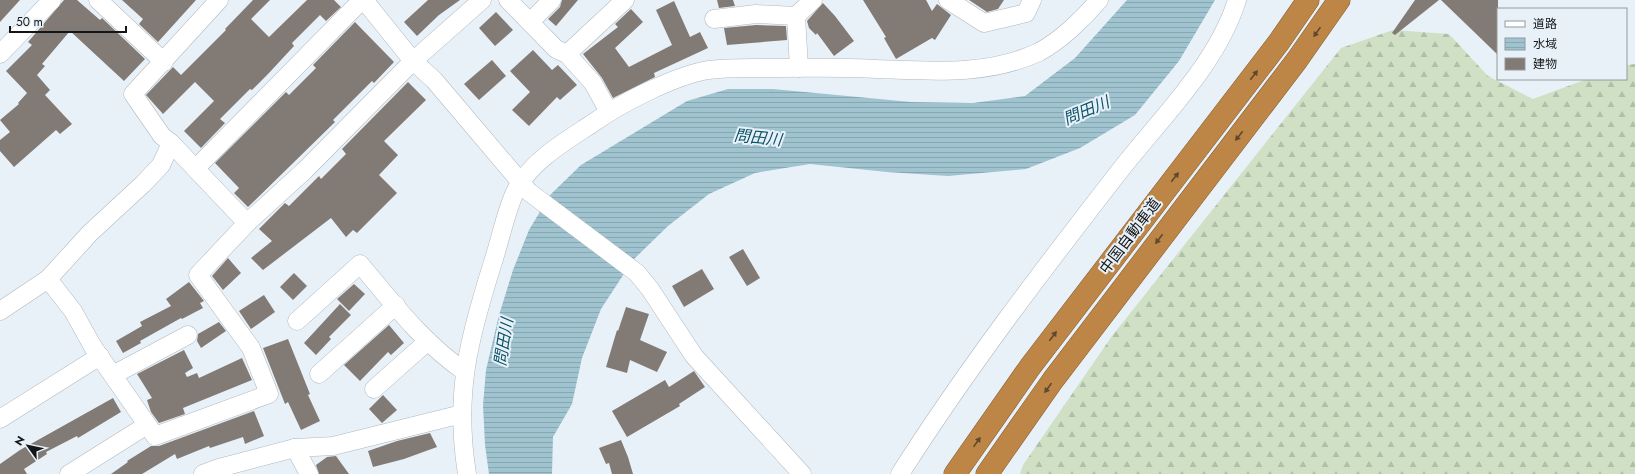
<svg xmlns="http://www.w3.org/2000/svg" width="1635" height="474" viewBox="0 0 1635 474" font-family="Jost,'Noto Sans JP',sans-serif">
<defs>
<pattern id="forest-firs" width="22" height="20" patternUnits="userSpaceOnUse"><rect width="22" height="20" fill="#cfe0c5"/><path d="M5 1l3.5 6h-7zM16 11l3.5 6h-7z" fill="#b1bfa8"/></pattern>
<pattern id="water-rules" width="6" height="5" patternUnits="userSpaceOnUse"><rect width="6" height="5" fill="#a0c3d0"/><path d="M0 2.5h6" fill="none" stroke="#89a7b2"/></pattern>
</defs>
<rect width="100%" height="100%" fill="#e9f1f8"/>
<polygon fill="url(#forest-firs)" points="1393,30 1449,34 1488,76 1533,99 1587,79 1626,79 1626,65 1635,64 1635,474 1020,474 1023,465 1112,336 1341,48"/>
<polygon fill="url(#water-rules)" points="1127,0 1215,0 1179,61 1135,115 1080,148 1026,169 948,176 887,172 810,164 755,173 709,194 668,226 633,260 601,309 582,358 572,404 553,437 552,474 489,474 485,445 483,405 486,370 499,315 513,270 529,230 550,195 581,165 687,101 728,89 773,89 911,102 973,103 1025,96 1075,58"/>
<g fill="#827b75">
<polygon points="0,0 20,0 0,22"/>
<polygon points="64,0 77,0 100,20 102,18 145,59 124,81 70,31 42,64 45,66 37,75 50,90 45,95 72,124 60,134 56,130 14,167 0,151 0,140 10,132 0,120 19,104 18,103 27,93 6,71 32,45 28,42"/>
<polygon points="122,0 196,0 158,42 139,24 143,19"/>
<polygon points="253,0 270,0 251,19 269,37 307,0 334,0 341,7 326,21 320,15 292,43 294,46 269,73 252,90 250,89 220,119 225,123 201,148 184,131 214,101 195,82 163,114 146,95 173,67 181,75 226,30 225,29"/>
<polygon points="428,0 460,0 439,15 417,36 404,22"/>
<polygon points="562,0 578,0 556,26 548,19 560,7"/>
<polygon points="717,0 733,0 735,6 719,8"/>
<polygon points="863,0 926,0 932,11 937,4 951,15 935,40 932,38 896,59 884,38 886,37"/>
<polygon points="969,0 1004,0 998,9 987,12"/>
<polygon points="1415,0 1439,0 1395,35 1392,33"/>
<polygon points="1441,0 1498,0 1498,55"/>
<polygon points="674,1 690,37 700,32 708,48 654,73 655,77 613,98 602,78 583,54 618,27 615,24 631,9 643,22 615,48 629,67 672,45 656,10"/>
<polygon points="823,3 835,16 854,41 834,56 817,33 816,35 809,28 807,21"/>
<polygon points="496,12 513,30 495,46 479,28"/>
<polygon points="355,22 394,62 374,83 372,81 333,120 335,122 248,207 234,193 239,188 215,163 286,92 289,95 316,68 313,65"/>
<polygon points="756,25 786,26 787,40 727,45 724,28"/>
<polygon points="533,50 552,70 558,65 577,85 560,100 557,97 529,126 512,110 530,92 510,71"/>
<polygon points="492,60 506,76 479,100 464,84"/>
<polygon points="408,82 426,100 384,141 398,155 379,175 397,193 357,233 353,230 346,237 331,218 263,270 251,258 272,241 259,229 285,203 289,206 319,176 321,179 346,154 342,149"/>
<polygon points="743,249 760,278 747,286 729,257"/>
<polygon points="228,258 241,273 223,290 212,276"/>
<polygon points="702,269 714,289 684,307 672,286"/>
<polygon points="294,273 307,286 293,300 280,287"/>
<polygon points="189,282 204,301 200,303 203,308 182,319 181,318 140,341 141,343 123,353 116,341 142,326 140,322 171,306 166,299"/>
<polygon points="354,284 365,294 349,311 337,299"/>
<polygon points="264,295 275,312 251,329 239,311"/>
<polygon points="340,304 351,315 329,337 331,339 316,355 304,343"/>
<polygon points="626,307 649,314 640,340 667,352 657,372 630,360 627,373 606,367 617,330 618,331"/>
<polygon points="219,322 226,331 201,348 197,341 198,334"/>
<polygon points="389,325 404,343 391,355 388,352 360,381 344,365"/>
<polygon points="288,339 310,394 308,395 320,421 301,430 288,402 285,404 263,348"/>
<polygon points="184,350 193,368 185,373 187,377 197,373 199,378 242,358 252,380 183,408 185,414 159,423 151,412 147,400 152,398 137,374"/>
<polygon points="694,371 705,387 679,404 680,406 627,437 612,411 665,380 669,387"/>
<polygon points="383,395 397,410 382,423 369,409"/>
<polygon points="113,398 121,412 78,438 77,436 46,452 47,454 24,469 27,474 0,474 0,464 20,450"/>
<polygon points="254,411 264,436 245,444 243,437 210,448 209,446 177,459 175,454 142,474 111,474 128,462 127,461 151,446 159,446"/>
<polygon points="430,433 437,447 404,459 373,467 368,451 397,441"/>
<polygon points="621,440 628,457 633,474 612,474 609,463 606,464 599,448"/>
<polygon points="336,456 349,474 319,474 316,465 327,457"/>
</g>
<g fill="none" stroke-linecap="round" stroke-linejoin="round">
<g stroke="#b0b8be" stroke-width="19">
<g id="minor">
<polyline points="98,0 164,62"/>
<polyline points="364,0 413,61 434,80 529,192 637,273 650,289 694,356 802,474"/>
<polyline points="508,0 556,49 567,54 593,83 609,112"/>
<polyline points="948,0 984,23 1026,13 1032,0"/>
<polyline points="796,16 799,68"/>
<polyline points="714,19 756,14 796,16 813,0"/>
<polyline points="530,22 552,0"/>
<polyline points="0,54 52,0"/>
<polyline points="567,54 625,0"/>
<polyline points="171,143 247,223"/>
<polyline points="196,168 362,0"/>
<polyline points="48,279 73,311 93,347 155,436 269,394 251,348 198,275 247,223 304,171 413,61 482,0"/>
<polyline points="0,311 48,279 90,233 143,184 161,165 171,143 162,136 133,94 219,0"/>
<path d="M297,321L360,264C392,302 423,343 464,371"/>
<polyline points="319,374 396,305"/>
<polyline points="113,375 188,335"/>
<polyline points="374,389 428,341"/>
<polyline points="0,419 100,356"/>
<polyline points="295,448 309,474"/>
<polyline points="69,474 147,425"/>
<polyline points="203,474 219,468 295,448 333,446 462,414"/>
<path d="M467,474C454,393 469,338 493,262C500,241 506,210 516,190C532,160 566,141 593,123C621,103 674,76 708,70C731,67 755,68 778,68C811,68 844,67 877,69C931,71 988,76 1039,52C1060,41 1084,18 1099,0"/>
<path d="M900,474C966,370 1042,271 1118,173C1159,120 1217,65 1237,0"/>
</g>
</g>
<g stroke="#825f37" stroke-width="23">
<g id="motorway">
<polyline points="955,474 1030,367 1279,42 1308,0"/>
<polyline points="987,474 1053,380 1297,60 1339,0"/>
</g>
</g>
<use href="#minor" stroke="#fff" stroke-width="18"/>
<use href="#motorway" stroke="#bd8647" stroke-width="22"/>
</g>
<defs><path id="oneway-solid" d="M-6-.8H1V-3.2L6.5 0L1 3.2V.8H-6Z"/></defs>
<g fill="#5f482d">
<use href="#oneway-solid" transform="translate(1317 32) rotate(125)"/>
<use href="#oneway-solid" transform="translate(1254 75) rotate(-52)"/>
<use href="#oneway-solid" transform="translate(1239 136) rotate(128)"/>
<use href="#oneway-solid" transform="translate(1175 177) rotate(-52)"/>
<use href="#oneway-solid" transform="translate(1159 239) rotate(127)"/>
<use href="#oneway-solid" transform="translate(1053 336) rotate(-53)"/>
<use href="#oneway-solid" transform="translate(1048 388) rotate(126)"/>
<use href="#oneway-solid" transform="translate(977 442) rotate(-55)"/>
</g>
<g text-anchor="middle" stroke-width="4" stroke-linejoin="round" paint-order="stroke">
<g font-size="15" fill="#131618" stroke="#e9f1f8">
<text transform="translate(1130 236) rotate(-53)" y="5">中国自動車道</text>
</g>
<g font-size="16" font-style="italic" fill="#0b5367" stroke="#e9f1f8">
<text transform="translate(1086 110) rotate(-23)" y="6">問田川</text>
<text transform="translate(758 137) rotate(6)" y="6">問田川</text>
<text transform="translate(503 342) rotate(-81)" y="6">問田川</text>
</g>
</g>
<rect x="1497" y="8" width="130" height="72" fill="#e9f1f8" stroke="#93999e"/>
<rect x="1505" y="21" width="20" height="6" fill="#ffffff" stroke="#93999e"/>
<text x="1533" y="28" font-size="12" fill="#131618">道路</text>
<rect x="1505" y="38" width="20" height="12" fill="url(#water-rules)" stroke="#93999e"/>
<text x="1533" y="48" font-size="12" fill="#131618">水域</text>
<rect x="1505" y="58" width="20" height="12" fill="#827b75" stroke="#93999e"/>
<text x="1533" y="68" font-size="12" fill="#131618">建物</text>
<g transform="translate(28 446) rotate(303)" stroke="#e9f1f8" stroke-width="3" paint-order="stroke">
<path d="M0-3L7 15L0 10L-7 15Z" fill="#131618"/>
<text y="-6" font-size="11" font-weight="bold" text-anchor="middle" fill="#131618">N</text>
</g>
<path d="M10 26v6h116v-6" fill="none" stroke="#131618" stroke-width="2"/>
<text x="16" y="26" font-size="12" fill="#131618" stroke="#e9f1f8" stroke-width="3" paint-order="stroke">50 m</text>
</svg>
